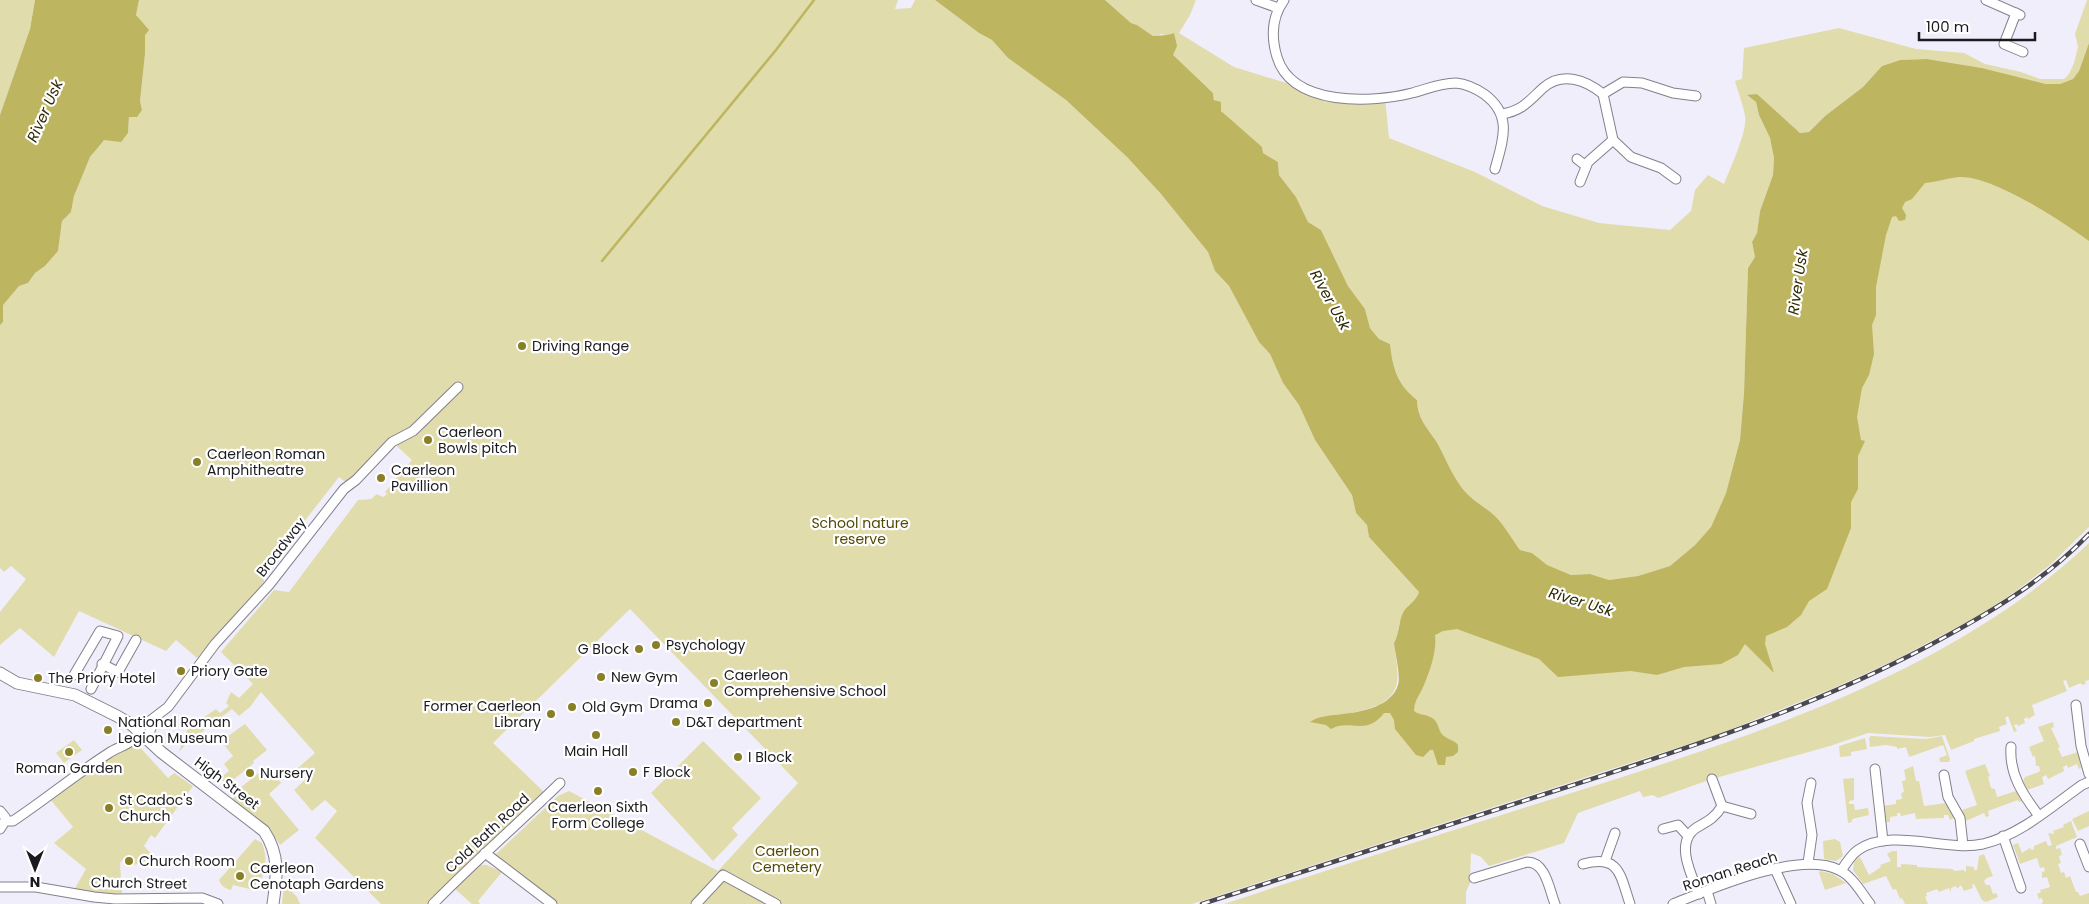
<svg xmlns="http://www.w3.org/2000/svg" width="2089" height="904" viewBox="0 0 2089 904" font-family="Poppins,sans-serif">
<rect width="100%" height="100%" fill="#f1eefc"/>
<g fill="#e1dcab">
<polygon points="0,0 35,0 30,29 0,115"/>
<path d="M139,0H898L895,9L911,8L915,0H935L979,33L992,40L1008,58L1066,100L1127,157L1161,194L1208,252L1215,271L1229,286L1259,342L1270,354L1283,383L1299,405L1315,440L1352,495L1356,513L1367,525L1369,537L1419,592L1418,598L1409,605L1399,624L1398,637L1394,643C1398,675 1406,697 1368,709C1357,712 1348,712 1340,720L1395,702L1422,615L1659,647L1880,167L2089,184V527L2050,565L2016,591L1980,615L1897,659L1834,688L1714,736L1192,904H703L722,883L721,878L692,904H558L495,855L558,796L569,791L718,871L798,783L630,609L493,743L545,793L429,904H381L315,838L337,811L325,800L312,811L294,790L307,778L298,768L315,753L261,692L250,707L239,716L232,709L186,744L179,752L190,722L193,725L216,709L220,713L229,706L226,703L231,692L239,698L253,684L221,652L274,590L289,592L358,500L371,499L377,494L383,497L387,494L385,492L412,460L389,439L349,485L339,477L264,573V582L262,586L197,658L176,640L166,651L79,611L54,657L20,628L0,645V612L26,579L11,566L4,572L0,568V325L3,322L2,305L19,286L28,283L35,273L45,266L58,251L62,221L71,212L74,196L90,157L104,139L128,133L129,117L142,110L140,101L145,54V35L136,14Z"/>
<path d="M1105,0H1196L1190,15L1179,33L1234,67L1309,90L1339,98H1385L1389,138L1475,172L1542,206L1599,223L1670,230L1691,211L1695,190L1708,175L1724,184C1730,169 1748,130 1745,116C1743,104 1738,92 1735,81L1742,79L1744,48L1839,28L1916,49L1964,53L1985,64L2021,72L2040,79H2064L2069,74L2074,63L2078,47L2075,34L2087,0H2089V43L2079,71L2073,79L2060,84H2046L1982,68L1927,59L1900,60L1882,66L1863,87L1825,116L1809,132L1800,133L1757,94L1748,96L1756,102L1759,115L1770,138L1774,158L1773,175L1760,211L1757,233L1752,242L1755,257L1748,268L1744,393L1740,440L1726,493L1711,527L1695,545L1670,566L1638,576L1609,580L1590,574L1571,575L1546,565L1532,553L1520,550C1512,539 1504,525 1495,516C1484,506 1471,500 1462,488C1451,474 1445,456 1436,441C1426,427 1417,417 1417,400C1397,384 1393,369 1390,344L1379,339L1370,328L1365,309L1348,286L1321,230L1308,222L1296,197L1279,175L1278,162L1263,153L1262,147C1247,137 1214,111 1213,93L1172,55L1168,36L1162,34L1153,36L1137,25L1131,23Z"/>
<path d="M2089,543V680L2085,681L2086,684L2082,685L2081,683L2069,688L2066,680L2063,681L2067,691L2032,705L2035,715L2028,719L2027,717L2024,719L2025,723L2018,726L2017,724L2014,725L2017,731L2014,732L2008,716L2005,718L2007,724L1999,727L2000,731L1974,739V741L1951,750L1945,735L1930,737L1868,733L1830,746L1712,779L1658,798L1653,795L1643,797L1640,791L1578,813L1564,843L1489,866L1481,857L1471,853L1470,883L1466,892V904H1224C1338,866 1453,830 1568,794C1745,739 1953,673 2089,543Z"/>
<polygon points="2053,722 2054,727 2051,728 2060,747 2058,748 2062,757 2078,752 2081,768 2079,769 2077,764 2068,768 2067,765 2063,767 2064,771 2048,779 2046,775 2042,777 2044,784 2027,790 2023,781 2025,777 2039,772 2040,770 2039,766 2036,766 2035,756 2033,757 2029,747 2044,741 2038,727"/>
<polygon points="245,724 267,750 253,761 254,763 227,785 220,778 229,771 224,764 233,756 221,741"/>
<polygon points="1871,736 1926,739 1942,736 1950,759 1949,762 1940,762 1939,758 1947,755 1943,745 1909,757 1906,747 1897,749 1897,747 1886,745 1870,747 1869,738"/>
<polygon points="1865,738 1867,749 1851,752 1851,756 1840,757 1839,746"/>
<polygon points="74,740 82,750 64,763 56,753"/>
<polygon points="703,741 761,798 732,828 738,835 713,861 651,793"/>
<polygon points="136,743 168,778 174,773 193,786 155,838 151,835 144,846 155,858 134,865 132,856 125,857 120,863 122,893 108,895 74,890 86,869 54,843 73,827 50,799 94,764"/>
<polygon points="1985,764 1990,776 1988,777 1991,788 1995,789 1997,797 2016,791 2022,801 2019,802 2018,800 1988,811 1989,816 1986,817 1984,813 1966,821 1962,810 1977,805 1965,771"/>
<polygon points="1913,766 1916,781 1919,781 1924,806 1946,803 1954,818 1950,820 1948,815 1944,815 1944,818 1916,819 1915,813 1901,816 1900,813 1897,813 1897,816 1890,817 1890,822 1885,822 1883,806 1896,804 1896,800 1902,799 1901,793 1904,792 1902,781 1906,780 1904,770"/>
<polygon points="270,767 281,783 269,794 299,830 280,845 269,828 232,799 242,791 240,788 260,772 262,774"/>
<polygon points="1854,778 1854,800 1849,801 1849,804 1854,804 1855,810 1868,808 1869,815 1852,819 1852,822 1848,823 1843,779"/>
<polygon points="2089,811 2089,826 2078,831 2072,819"/>
<polygon points="2071,821 2077,837 2056,846 2056,849 2060,848 2062,855 2059,856 2061,863 2058,864 2061,873 2064,872 2066,878 2070,876 2076,892 2078,892 2080,896 2089,893 2089,904 2041,904 2043,902 2042,898 2039,899 2037,894 2041,892 2040,890 2050,887 2047,877 2042,878 2042,872 2045,871 2044,867 2040,868 2037,858 2020,864 2013,845 2018,843 2022,853 2030,848 2032,850 2034,849 2034,846 2046,841 2048,846 2052,845 2048,833 2054,834 2053,831 2064,827 2063,825"/>
<path d="M255,839L262,843C267,856 266,865 262,878L258,877L254,890L233,885L231,890C226,889 221,886 219,880Z"/>
<polygon points="1835,839 1840,842 1843,856 1836,861 1824,859 1823,841"/>
<polygon points="1892,851 1897,851 1897,867 1901,867 1901,864 1917,865 1917,867 1952,869 1955,871 1963,870 1966,872 1966,866 1974,867 1974,870 1977,870 1979,856 1984,854 1993,876 1987,878 1984,881 1986,885 1990,885 1993,894 1996,893 1998,897 1986,902 1982,900 1974,884 1972,885 1973,888 1964,891 1961,885 1957,889 1956,886 1951,888 1951,892 1949,888 1939,892 1937,889 1926,893 1927,896 1925,897 1928,904 1905,904 1902,898 1900,899 1896,889 1893,890 1886,876 1863,884 1853,870 1854,862 1860,857 1869,875 1881,867 1880,865 1891,861 1887,854"/>
<polygon points="480,865 487,865 502,872 478,901 480,904 472,904 455,889 471,871"/>
<polygon points="1820,871 1833,874 1846,883 1825,890 1819,873"/>
<polygon points="284,884 297,897 300,904 282,904"/>
</g>
<g fill="#bdb55f">
<polygon points="35,0 139,0 136,15 149,30 145,35 145,54 140,101 142,110 137,117 129,117 128,133 121,142 104,140 90,157 74,196 71,212 62,221 58,251 45,266 35,273 28,283 19,286 3,305 3,322 0,325 0,115 30,29"/>
<path d="M935,0H1105L1131,23L1137,25L1153,36C1161,35 1167,36 1174,33L1177,46L1173,55L1213,93L1214,100L1221,102V111L1262,147L1263,153L1278,162L1279,175L1296,197L1308,222L1321,230L1348,286L1365,309L1370,328L1379,339L1390,344C1393,369 1397,384 1417,400C1417,417 1426,427 1436,441C1445,456 1451,474 1462,488C1471,500 1484,506 1495,516C1504,525 1512,539 1520,550L1532,553L1547,565L1571,575L1590,574L1609,580L1638,576L1670,566L1695,545L1711,527L1726,493L1740,440L1744,393L1748,268L1755,257L1752,242L1757,233L1760,211L1773,175L1774,158L1770,138L1759,115L1756,102L1747,95L1757,94L1800,133L1809,132L1825,116L1863,87L1882,66L1900,60L1927,59L1982,68L2046,84H2060L2073,79L2079,71L2089,43V241C2062,221 1992,175 1959,177C1949,178 1936,182 1925,183L1912,199L1905,202L1902,208L1906,215L1905,220L1899,221L1896,216L1892,217L1886,235L1876,287V315L1872,325L1874,354L1869,375L1862,388L1857,417L1861,440L1865,441L1858,456V489L1851,502V528L1827,589L1809,601L1801,615L1787,627L1766,636L1765,644L1774,673L1745,644L1738,655L1721,664L1684,667L1657,675L1631,671L1558,677L1539,659L1457,629L1443,631L1435,635C1437,651 1430,671 1424,685C1420,695 1414,700 1414,711C1419,715 1424,714 1430,717C1440,721 1437,731 1444,736C1449,740 1454,740 1458,745V752L1453,756L1446,757L1445,765H1438L1433,750H1430L1423,757L1416,755L1395,729L1394,720L1390,713H1384C1366,737 1349,718 1331,729L1326,725L1310,722C1320,715 1331,716 1343,714C1362,712 1392,706 1398,685C1401,676 1395,653 1394,643C1400,633 1398,621 1404,611C1409,604 1417,600 1419,592L1369,537L1367,525L1356,513L1352,495L1315,440L1299,405L1283,383L1270,354L1259,342L1229,286L1215,271L1208,252L1161,194L1127,157L1066,100L1008,58L992,40L979,33Z"/>
</g>
<g fill="none" stroke-linecap="round" stroke-linejoin="round">
<polyline stroke="#bdb55f" stroke-width="2.5" points="602,261 776,50 814,0"/>
<g stroke="#83808d" stroke-width="11">
<g id="minor">
<polyline points="1256,0 1278,8"/>
<path d="M1284,0C1271,18 1271,37 1277,57C1292,107 1373,103 1412,93C1427,89 1440,83 1456,83C1466,84 1475,88 1484,94C1513,115 1503,140 1495,169"/>
<polyline points="1986,0 2020,15"/>
<polyline points="2016,13 2004,44 2023,52"/>
<path d="M1502,114C1522,111 1529,101 1543,88C1562,71 1586,80 1603,94L1623,82L1642,83L1673,93L1696,96"/>
<polyline points="1613,140 1631,157 1661,168 1676,179"/>
<polyline points="1577,159 1586,166"/>
<polyline points="1580,182 1588,162 1613,140 1603,94"/>
<polyline points="102,664 118,672 136,640"/>
<polyline points="74,675 100,631 118,636 91,689"/>
<polyline points="2076,705 2081,746 2089,774"/>
<polyline points="132,725 147,723 168,707 215,644 269,585 344,489 356,480 392,442 413,431 458,387"/>
<polyline points="150,742 150,730 157,717"/>
<path d="M2011,747C2009,774 2023,795 2039,816"/>
<polyline points="1875,769 1883,841"/>
<polyline points="1944,775 1948,797 1960,818 1963,845"/>
<polyline points="1712,779 1722,806"/>
<polyline points="0,811 5,817 5,821 0,829"/>
<path d="M5,821H13C46,799 76,774 109,753C119,746 138,743 138,730"/>
<polyline points="1663,829 1678,825 1688,836"/>
<polyline points="2003,836 2021,888"/>
<polyline points="2080,844 2089,867"/>
<polyline points="485,853 552,904"/>
<polyline points="1605,861 1615,833"/>
<polyline points="1808,863 1812,835 1807,803 1811,783"/>
<path d="M1583,864C1620,854 1620,875 1630,904"/>
<polyline points="1775,869 1791,904"/>
<path d="M1841,871C1846,863 1851,855 1858,850C1892,827 1945,852 1983,844C2020,835 2051,807 2082,785L2089,782"/>
<path d="M1474,878L1527,862C1546,862 1549,889 1555,904"/>
<polyline points="0,887 36,887 94,897 115,899 202,898 218,904"/>
<polyline points="1707,891 1711,904"/>
<path d="M1699,894C1692,876 1674,843 1696,828C1708,821 1715,818 1722,806L1751,814"/>
<path d="M433,904C474,862 518,824 560,783"/>
<polyline points="696,904 723,875 776,904"/>
<path d="M1673,904C1713,888 1799,850 1839,870C1852,876 1861,892 1870,904"/>
</g>
</g>
<g stroke="#83808d" stroke-width="13">
<path id="secondary" d="M0,673L17,683L75,695L117,716L132,725L161,752L264,831C280,855 277,877 273,904"/>
</g>
<use href="#minor" stroke="#fff" stroke-width="9"/>
<use href="#secondary" stroke="#fff" stroke-width="11"/>
<g stroke="#4a4950" stroke-width="4.5">
<path id="rail" d="M1202,904C1316,867 1431,831 1545,794C1677,752 1808,710 1930,645C1988,614 2043,582 2089,534"/>
</g>
<use href="#rail" stroke="#fff" stroke-width="2.5" stroke-dasharray="8" stroke-linecap="butt"/>
</g>
<g fill="#887f26" stroke="#fff" stroke-width="2">
<circle cx="522" cy="346" r="5"/>
<circle cx="428" cy="440" r="5"/>
<circle cx="197" cy="462" r="5"/>
<circle cx="381" cy="478" r="5"/>
<circle cx="656" cy="645" r="5"/>
<circle cx="639" cy="649" r="5"/>
<circle cx="181" cy="671" r="5"/>
<circle cx="601" cy="677" r="5"/>
<circle cx="38" cy="678" r="5"/>
<circle cx="714" cy="683" r="5"/>
<circle cx="708" cy="703" r="5"/>
<circle cx="572" cy="707" r="5"/>
<circle cx="551" cy="714" r="5"/>
<circle cx="676" cy="722" r="5"/>
<circle cx="108" cy="730" r="5"/>
<circle cx="596" cy="735" r="5"/>
<circle cx="69" cy="752" r="5"/>
<circle cx="738" cy="757" r="5"/>
<circle cx="633" cy="772" r="5"/>
<circle cx="250" cy="773" r="5"/>
<circle cx="598" cy="791" r="5"/>
<circle cx="109" cy="808" r="5"/>
<circle cx="129" cy="861" r="5"/>
<circle cx="240" cy="876" r="5"/>
</g>
<g text-anchor="middle" stroke-width="4.5" stroke-linejoin="round" paint-order="stroke">
<g font-size="14" fill="#1b1a1f" stroke="#fff" text-anchor="start">
<text x="532" y="351">Driving Range</text>
<text x="438" y="437">Caerleon<tspan x="438" dy="16">Bowls pitch</tspan></text>
<text x="207" y="459">Caerleon Roman<tspan x="207" dy="16">Amphitheatre</tspan></text>
<text x="391" y="475">Caerleon<tspan x="391" dy="16">Pavillion</tspan></text>
<text x="666" y="650">Psychology</text>
<text x="629" y="654" text-anchor="end">G Block</text>
<text x="191" y="676">Priory Gate</text>
<text x="724" y="680">Caerleon<tspan x="724" dy="16">Comprehensive School</tspan></text>
<text x="611" y="682">New Gym</text>
<text x="48" y="683">The Priory Hotel</text>
<text x="698" y="708" text-anchor="end">Drama</text>
<text x="541" y="711" text-anchor="end">Former Caerleon<tspan x="541" dy="16">Library</tspan></text>
<text x="582" y="712">Old Gym</text>
<text x="118" y="727">National Roman<tspan x="118" dy="16">Legion Museum</tspan></text>
<text x="686" y="727">D&amp;T department</text>
<text x="596" y="756" text-anchor="middle">Main Hall</text>
<text x="748" y="762">I Block</text>
<text x="69" y="773" text-anchor="middle">Roman Garden</text>
<text x="643" y="777">F Block</text>
<text x="260" y="778">Nursery</text>
<text x="119" y="805">St Cadoc's<tspan x="119" dy="16">Church</tspan></text>
<text x="598" y="812" text-anchor="middle">Caerleon Sixth<tspan x="598" dy="16">Form College</tspan></text>
<text x="139" y="866">Church Room</text>
<text x="250" y="873">Caerleon<tspan x="250" dy="16">Cenotaph Gardens</tspan></text>
</g>
<g font-size="14" fill="#514a04" stroke="#fff">
<text x="860" y="528">School nature<tspan x="860" dy="16">reserve</tspan></text>
<text x="787" y="856">Caerleon<tspan x="787" dy="16">Cemetery</tspan></text>
</g>
<g font-size="14" fill="#1b1a1f" stroke="#fff">
<text transform="translate(281 547) rotate(-52)" y="5">Broadway</text>
<text transform="translate(227 783) rotate(37)" y="5">High Street</text>
<text transform="translate(487 833) rotate(-43)" y="5">Cold Bath Road</text>
<text transform="translate(1730 871) rotate(-18)" y="5">Roman Reach</text>
<text transform="translate(139 883) rotate(1)" y="5">Church Street</text>
</g>
<g font-size="15" font-style="italic" fill="#2f2b04" stroke="#fff">
<text transform="translate(45 111) rotate(-66)" y="5">River Usk</text>
<text transform="translate(1798 282) rotate(-82)" y="5">River Usk</text>
<text transform="translate(1330 300) rotate(61)" y="5">River Usk</text>
<text transform="translate(1581 602) rotate(17)" y="5">River Usk</text>
</g>
</g>
<g transform="translate(35 869) rotate(180)" stroke="#ffffff" stroke-width="4" paint-order="stroke">
<path d="M0-4L9 19L0 12L-9 19Z" fill="#1b1a1f"/>
<text y="-8" font-size="14" font-weight="bold" text-anchor="middle" fill="#1b1a1f">N</text>
</g>
<path d="M1919 32v8h116v-8" fill="none" stroke="#1b1a1f" stroke-width="2.5"/>
<text x="1926" y="32" font-size="15" fill="#1b1a1f" stroke="#ffffff" stroke-width="4" paint-order="stroke">100 m</text>
</svg>
